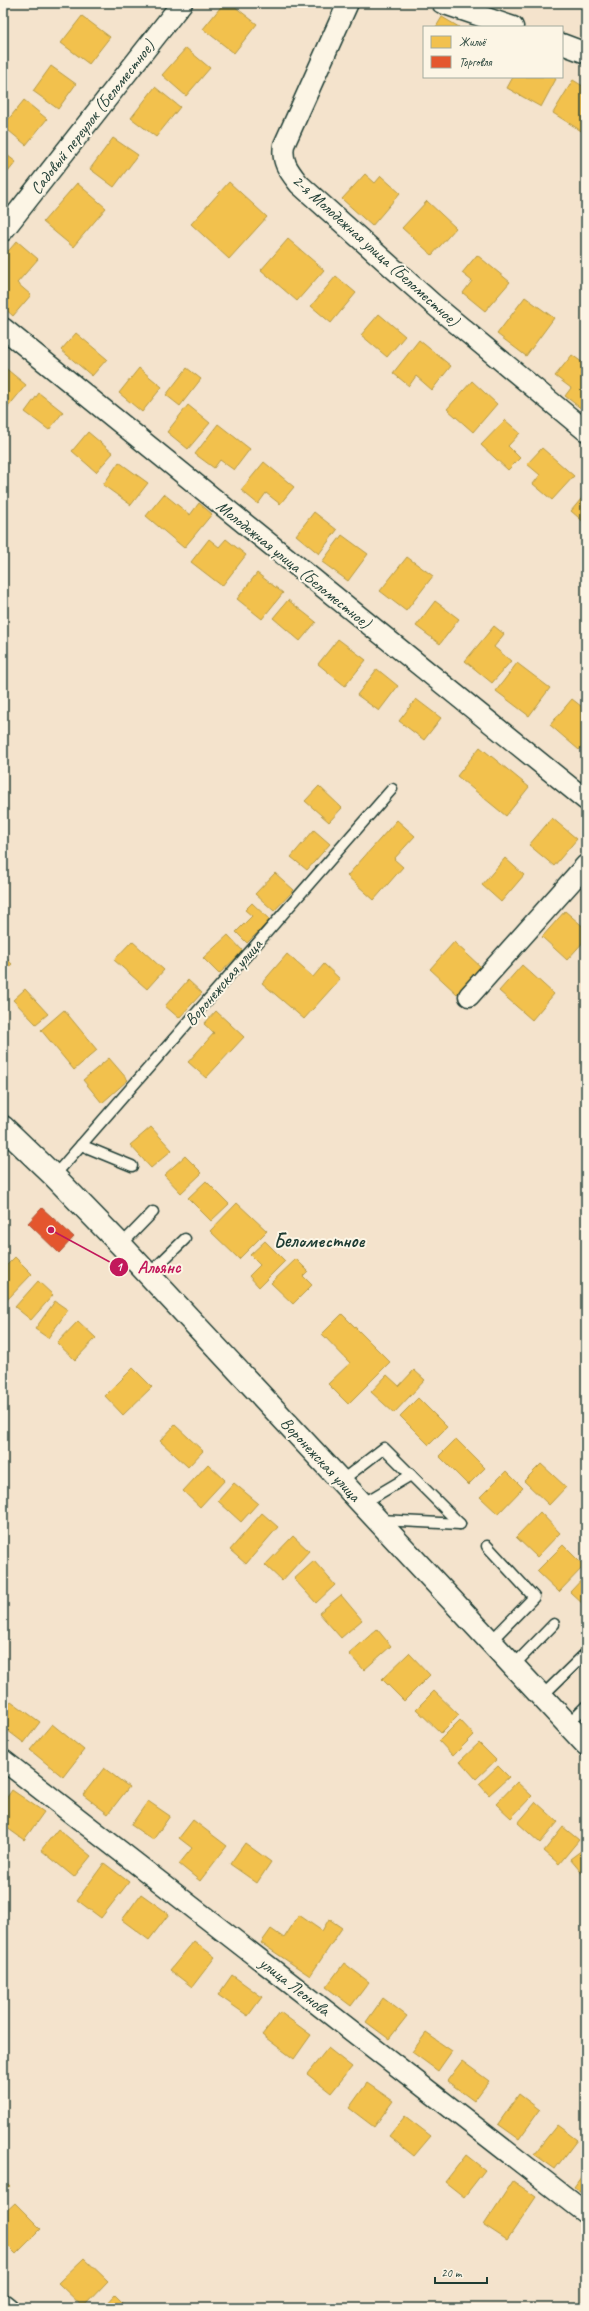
<svg xmlns="http://www.w3.org/2000/svg" width="589" height="2311" viewBox="0 0 589 2311" font-family="Caveat,sans-serif">
<rect width="100%" height="100%" fill="#f4e3cc"/>
<filter id="ink" filterUnits="userSpaceOnUse"><feTurbulence type="fractalNoise" baseFrequency=".025" numOctaves="2"/><feDisplacementMap in="SourceGraphic" scale="8" xChannelSelector="R" yChannelSelector="G"/><feConvolveMatrix kernelMatrix="1 2 1 2 8 2 1 2 1" color-interpolation-filters="sRGB"/></filter>
<g filter="url(#ink)">
<g fill="#f2c14e" stroke="#b39946">
<polygon points="224,3 230,3 257,24 234,53 203,29"/>
<polygon points="82,16 110,37 89,64 61,43"/>
<polygon points="442,17 459,27 436,27"/>
<polygon points="186,48 210,68 186,96 162,75"/>
<polygon points="51,66 76,84 58,109 33,91"/>
<polygon points="513,77 553,77 556,79 541,107 507,88"/>
<polygon points="573,80 586,88 586,134 553,113"/>
<polygon points="155,87 180,107 156,137 131,118"/>
<polygon points="24,100 47,119 26,145 3,126"/>
<polygon points="113,138 138,155 114,187 90,169"/>
<polygon points="3,152 16,162 3,178"/>
<polygon points="365,174 375,183 381,176 400,193 372,226 342,199"/>
<polygon points="229,182 267,217 229,259 191,224"/>
<polygon points="77,183 106,208 73,247 43,222"/>
<polygon points="427,201 456,228 432,255 402,228"/>
<polygon points="288,239 324,270 297,301 261,270"/>
<polygon points="17,241 38,259 17,283 31,295 13,316 3,307 3,257"/>
<polygon points="477,255 510,282 485,311 463,293 472,281 462,273"/>
<polygon points="336,276 356,293 331,323 311,306"/>
<polygon points="525,297 554,318 526,356 497,334"/>
<polygon points="379,314 405,336 387,357 361,335"/>
<polygon points="76,333 107,359 92,376 61,350"/>
<polygon points="419,340 451,366 432,390 416,376 409,386 393,373"/>
<polygon points="572,355 586,365 586,406 583,410 565,396 571,388 555,376"/>
<polygon points="3,366 26,385 8,407 3,403"/>
<polygon points="139,368 162,387 142,412 119,393"/>
<polygon points="187,368 201,379 180,406 166,395"/>
<polygon points="472,381 497,404 473,432 447,409"/>
<polygon points="39,393 63,412 49,430 25,412"/>
<polygon points="188,405 210,423 188,449 167,432"/>
<polygon points="505,420 520,433 508,446 520,458 508,470 481,445"/>
<polygon points="218,424 250,449 234,470 220,460 214,468 195,454"/>
<polygon points="88,432 113,453 96,472 72,451"/>
<polygon points="542,448 574,476 552,500 533,484 540,475 527,464"/>
<polygon points="119,462 148,483 131,505 103,485"/>
<polygon points="264,462 294,487 280,504 266,493 258,504 241,490"/>
<polygon points="586,493 586,524 571,511"/>
<polygon points="164,494 190,515 199,503 212,514 184,548 146,516"/>
<polygon points="314,512 337,530 319,554 296,535"/>
<polygon points="342,535 368,554 348,581 322,562"/>
<polygon points="209,539 219,547 226,539 246,555 222,586 191,562"/>
<polygon points="407,557 433,576 406,611 380,591"/>
<polygon points="257,573 283,593 262,619 237,599"/>
<polygon points="288,600 316,622 300,641 273,618"/>
<polygon points="435,601 459,619 440,644 416,626"/>
<polygon points="494,626 504,634 494,647 511,661 492,683 465,661"/>
<polygon points="338,639 366,660 345,686 318,664"/>
<polygon points="517,663 550,688 529,716 496,691"/>
<polygon points="377,669 398,686 379,711 357,695"/>
<polygon points="416,699 441,718 424,740 399,721"/>
<polygon points="572,699 586,710 586,743 579,750 550,725"/>
<polygon points="480,747 529,787 506,816 457,776"/>
<polygon points="319,786 342,808 329,822 305,801"/>
<polygon points="552,818 577,839 554,866 529,845"/>
<polygon points="397,820 415,836 394,859 403,867 374,900 347,876"/>
<polygon points="314,830 330,844 307,870 291,857"/>
<polygon points="505,858 524,875 501,902 482,885"/>
<polygon points="275,873 294,890 274,911 255,894"/>
<polygon points="252,903 270,920 247,943 236,932 252,916 245,910"/>
<polygon points="565,911 586,929 586,939 567,960 542,937"/>
<polygon points="228,935 243,951 219,974 203,958"/>
<polygon points="132,941 164,970 147,989 114,960"/>
<polygon points="454,942 481,967 457,994 430,969"/>
<polygon points="287,954 313,977 324,964 340,979 304,1019 262,983"/>
<polygon points="3,955 12,964 3,972"/>
<polygon points="522,965 554,994 532,1020 499,991"/>
<polygon points="188,980 202,993 179,1018 165,1006"/>
<polygon points="25,989 48,1014 36,1024 13,1000"/>
<polygon points="64,1010 97,1050 74,1070 41,1030"/>
<polygon points="216,1011 244,1037 206,1078 188,1062 214,1033 204,1024"/>
<polygon points="109,1058 128,1080 102,1103 83,1080"/>
<polygon points="151,1127 172,1150 151,1168 130,1145"/>
<polygon points="185,1156 202,1173 181,1193 164,1175"/>
<polygon points="206,1181 229,1204 211,1221 188,1198"/>
<polygon points="237,1203 267,1231 239,1259 210,1231"/>
<polygon points="265,1241 285,1261 259,1287 249,1276 260,1265 250,1255"/>
<polygon points="15,1257 32,1274 7,1300 3,1296 3,1269"/>
<polygon points="296,1259 308,1271 303,1276 312,1285 293,1304 271,1283"/>
<polygon points="38,1281 53,1295 31,1320 15,1307"/>
<polygon points="55,1301 68,1310 48,1338 35,1329"/>
<polygon points="342,1314 390,1362 348,1404 328,1384 350,1363 322,1334"/>
<polygon points="78,1321 96,1338 75,1360 57,1343"/>
<polygon points="133,1368 152,1387 123,1415 105,1396"/>
<polygon points="414,1370 425,1380 394,1413 371,1392 387,1375 399,1386"/>
<polygon points="418,1398 447,1427 429,1445 400,1416"/>
<polygon points="175,1425 203,1451 188,1467 160,1441"/>
<polygon points="456,1439 485,1468 468,1485 439,1456"/>
<polygon points="208,1464 225,1480 200,1507 183,1491"/>
<polygon points="541,1464 566,1487 549,1505 524,1481"/>
<polygon points="506,1471 523,1488 498,1514 480,1497"/>
<polygon points="234,1483 258,1503 241,1522 218,1501"/>
<polygon points="540,1512 560,1533 537,1557 516,1537"/>
<polygon points="262,1513 278,1527 246,1564 230,1550"/>
<polygon points="293,1536 309,1551 282,1581 265,1565"/>
<polygon points="563,1545 584,1566 559,1592 537,1571"/>
<polygon points="314,1561 335,1585 316,1603 294,1579"/>
<polygon points="586,1575 586,1607 570,1592"/>
<polygon points="341,1595 362,1620 341,1638 319,1613"/>
<polygon points="377,1629 391,1646 364,1670 349,1654"/>
<polygon points="409,1653 430,1675 404,1701 382,1679"/>
<polygon points="434,1691 459,1715 441,1733 416,1709"/>
<polygon points="11,1701 40,1722 24,1743 3,1727 3,1711"/>
<polygon points="460,1720 474,1735 453,1756 439,1741"/>
<polygon points="52,1724 84,1750 63,1777 30,1750"/>
<polygon points="479,1743 496,1760 476,1779 460,1761"/>
<polygon points="498,1766 509,1777 489,1795 479,1784"/>
<polygon points="104,1768 129,1787 108,1814 83,1795"/>
<polygon points="517,1782 532,1796 511,1818 496,1804"/>
<polygon points="12,1790 44,1812 24,1840 3,1825 3,1803"/>
<polygon points="148,1801 170,1816 153,1840 131,1825"/>
<polygon points="536,1802 558,1822 540,1843 518,1823"/>
<polygon points="193,1820 227,1846 200,1881 179,1864 192,1848 179,1838"/>
<polygon points="563,1827 579,1840 559,1864 544,1851"/>
<polygon points="58,1829 91,1856 74,1877 41,1850"/>
<polygon points="245,1843 271,1862 257,1883 230,1864"/>
<polygon points="586,1847 586,1878 570,1859"/>
<polygon points="104,1863 129,1882 101,1918 77,1900"/>
<polygon points="141,1894 169,1914 149,1940 122,1920"/>
<polygon points="299,1915 322,1931 329,1919 342,1928 310,1976 261,1943 271,1929 284,1938"/>
<polygon points="194,1941 215,1957 192,1987 170,1970"/>
<polygon points="344,1963 369,1982 351,2006 326,1987"/>
<polygon points="232,1975 262,1997 248,2016 218,1995"/>
<polygon points="383,1998 407,2016 389,2039 366,2022"/>
<polygon points="280,2012 311,2035 294,2059 262,2035"/>
<polygon points="426,2033 452,2051 438,2071 412,2052"/>
<polygon points="328,2048 352,2067 331,2093 307,2074"/>
<polygon points="462,2061 489,2081 474,2101 447,2081"/>
<polygon points="367,2083 393,2101 374,2127 349,2108"/>
<polygon points="519,2094 540,2110 519,2139 498,2124"/>
<polygon points="405,2116 431,2136 414,2156 389,2136"/>
<polygon points="557,2125 577,2140 555,2169 534,2154"/>
<polygon points="466,2155 485,2170 464,2197 445,2182"/>
<polygon points="586,2170 586,2195 574,2187"/>
<polygon points="3,2179 10,2186 3,2193"/>
<polygon points="513,2181 536,2197 507,2240 484,2225"/>
<polygon points="15,2203 41,2229 16,2254 3,2241 3,2214"/>
<polygon points="84,2258 108,2281 83,2307 58,2283"/>
<polygon points="115,2295 128,2308 103,2308"/>
</g>
<polygon fill="#e4572e" stroke="#a94f30" points="42,1208 74,1237 59,1253 28,1223"/>
<g fill="none" stroke-linecap="round" stroke-linejoin="round">
<g stroke="#1f3d34" stroke-width="13">
<g id="service">
<polyline points="81,1145 132,1166"/>
<polyline points="54,1176 392,789"/>
<polyline points="121,1245 153,1212"/>
<polyline points="148,1275 185,1239"/>
<polyline points="341,1481 384,1448 460,1524"/>
<polyline points="362,1504 411,1475"/>
<polyline points="380,1520 460,1524"/>
<polyline points="487,1546 534,1597 491,1641"/>
<polyline points="513,1666 554,1624"/>
<polyline points="542,1696 586,1653"/>
<polyline points="568,1724 586,1706"/>
</g>
</g>
<g stroke="#1f3d34" stroke-width="23">
<g id="minor">
<path d="M348,3L284,145C281,162 289,171 299,184L433,304L586,431"/>
<polyline points="442,3 513,27"/>
<polyline points="562,44 586,53"/>
<polyline points="3,231 182,3"/>
<polyline points="3,328 586,800"/>
<polyline points="469,996 586,865"/>
<polyline points="3,1760 586,2213"/>
<polyline points="3,2304 8,2308"/>
</g>
</g>
<g stroke="#1f3d34" stroke-width="25">
<polyline id="tertiary" points="3,1127 54,1176 121,1245 586,1744"/>
</g>
<use href="#service" stroke="#fcf5e5" stroke-width="10"/>
<use href="#minor" stroke="#fcf5e5" stroke-width="20"/>
<use href="#tertiary" stroke="#fcf5e5" stroke-width="22"/>
</g>
</g>
<g text-anchor="middle" stroke-width="4" stroke-linejoin="round" paint-order="stroke">
<g font-size="17" fill="#1f3d34" stroke="#fcf5e5">
<text transform="translate(92 117) rotate(-52)" y="6">Садовый переулок (Беломестное)</text>
<text transform="translate(376 250) rotate(42)" y="6">2-я Молодежная улица (Беломестное)</text>
<text transform="translate(294 564) rotate(39)" y="6">Молодежная улица (Беломестное)</text>
<text transform="translate(223 982) rotate(-49)" y="6">Воронежская улица</text>
<text transform="translate(321 1459) rotate(47)" y="6">Воронежская улица</text>
<text transform="translate(295 1986) rotate(38)" y="6">улица Леонова</text>
</g>
<g font-size="19" font-weight="bold" fill="#1f3d34" stroke="#fcf5e5">
<text x="319" y="1247">Беломестное</text>
</g>
</g>
<path fill="none" stroke="#c2185b" stroke-width="1.5" d="M51 1230L119 1267"/>
<g fill="#c2185b" stroke="#fcf5e5" stroke-width="1.5">
<circle cx="51" cy="1230" r="4"/>
<circle cx="119" cy="1267" r="10"/>
</g>
<g font-size="12" text-anchor="middle" font-weight="bold" fill="#fff">
<text x="119" y="1271">1</text>
</g>
<g font-size="18" text-anchor="middle" font-weight="bold" fill="#c2185b" stroke="#fcf5e5" stroke-width="4" stroke-linejoin="round" paint-order="stroke">
<text x="159" y="1273">Альянс</text>
</g>
<rect width="589" height="2311" fill="none" stroke="#fcf5e5" stroke-width="16"/>
<rect x="8" y="8" width="573" height="2295" fill="none" stroke="#1f3d34" stroke-width="1.5" filter="url(#ink)"/>
<rect x="423" y="26" width="140" height="52" fill="#fcf5e5" stroke="#a4ab9e"/>
<rect x="431" y="36" width="20" height="12" fill="#f2c14e" stroke="#a4ab9e"/>
<text x="459" y="46" font-size="12" fill="#1f3d34">Жильё</text>
<rect x="431" y="56" width="20" height="12" fill="#e4572e" stroke="#a4ab9e"/>
<text x="459" y="66" font-size="12" fill="#1f3d34">Торговля</text>
<path d="M435 2277v6h52v-6" fill="none" stroke="#1f3d34" stroke-width="2"/>
<text x="441" y="2277" font-size="12" fill="#1f3d34" stroke="#fcf5e5" stroke-width="3" paint-order="stroke">20 m</text>
</svg>
